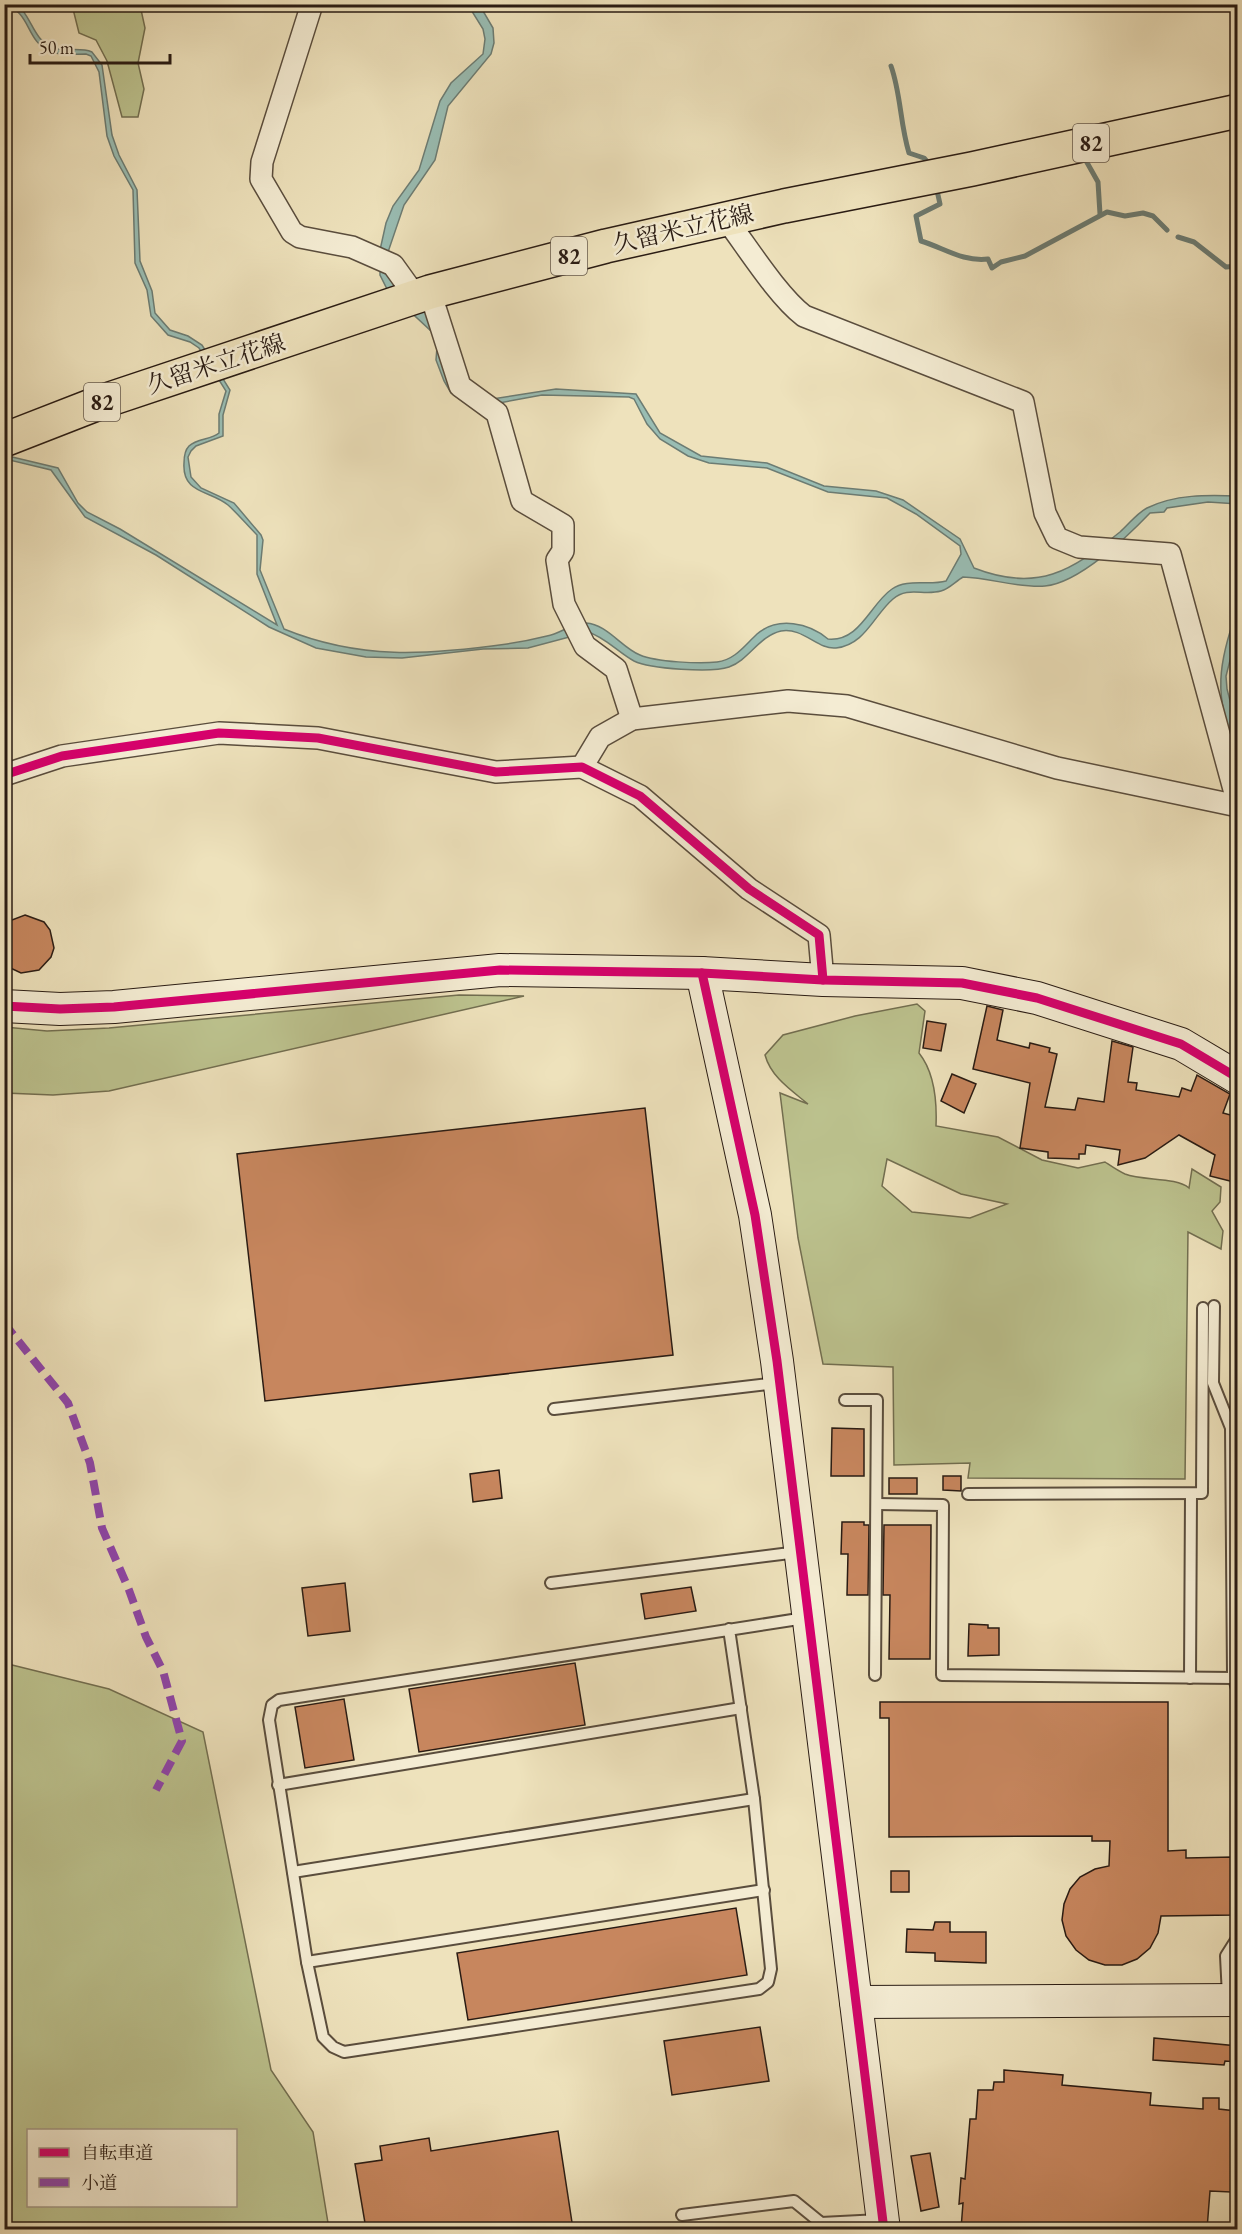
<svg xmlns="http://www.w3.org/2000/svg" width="1242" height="2234" viewBox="0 0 1242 2234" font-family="'EB Garamond','Noto Serif JP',serif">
<rect width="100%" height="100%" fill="#eee2bc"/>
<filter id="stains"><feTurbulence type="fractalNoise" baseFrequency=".00333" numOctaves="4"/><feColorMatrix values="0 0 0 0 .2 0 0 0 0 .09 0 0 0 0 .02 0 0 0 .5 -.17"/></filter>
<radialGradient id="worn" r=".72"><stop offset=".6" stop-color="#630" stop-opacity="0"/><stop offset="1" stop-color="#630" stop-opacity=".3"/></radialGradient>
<g fill="#bcc28e" stroke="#726e50" stroke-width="1.5" fill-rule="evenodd">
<polygon points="72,5 140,5 145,28 138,63 144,89 138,117 122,117 107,61 96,40 79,33"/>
<polygon points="459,995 524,996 109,1091 53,1095 5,1093 5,1027 47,1031 109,1028"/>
<path d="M917,1004L925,1011L919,1053C935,1073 937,1102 936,1126L998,1137L1042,1160L1078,1168L1105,1162C1111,1166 1118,1171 1125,1174C1143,1181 1176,1177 1189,1188L1192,1169L1221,1187L1220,1202L1212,1211L1223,1231L1221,1249L1188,1232L1185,1479L968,1478L970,1463L894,1465L893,1367L823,1364L798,1238L780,1093L808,1104C791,1090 771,1077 765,1055L783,1035L855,1016ZM887,1159L961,1194L1007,1204L970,1218L912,1212L882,1186Z"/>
<path d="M4,1663L109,1689L203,1732L271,2070L313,2132L329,2229H5ZM236,2130V2206H28V2130Z"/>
</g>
<g fill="#99bdb3" stroke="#6c7c73" stroke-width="1.5">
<path d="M17,4C32,17 34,42 54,48C66,52 80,47 92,52L102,65L112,135L119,155L137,190L140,261L152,291L155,313L170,330L188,336L202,345L230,390L223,415V436L196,446L191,451L188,457L191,477L201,488L234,503L261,535L263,540L260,570L284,629C360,660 427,655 507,644C520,642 535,639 547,636C560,634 572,623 586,623C607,624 622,648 640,655C656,662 700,664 717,662C735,660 745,645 757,634C778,616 809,623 828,639C860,642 870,604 892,589C907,578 929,586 946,581L961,554L960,546L916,514L887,498L828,492L767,468L709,463L688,456L660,439L647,424L634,399L629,397L542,395L472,408L451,393L444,381L436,360L437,347L432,332L388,291L380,275V250L386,223L393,206L419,170L440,101L451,83L483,54L485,39L483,29L468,5L479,4L493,28L494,43L491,54L448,106L435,160L404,205L387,255L426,308L473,402L556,389L636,394L660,433L701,456L767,463L824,486L876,491L903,500L960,539L974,568C1038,593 1071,571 1120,532C1129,524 1137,513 1147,508C1175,494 1208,495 1237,496L1238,504L1208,502L1167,508L1164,512L1150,513C1127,537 1079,583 1045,586C1017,588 991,578 963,577C956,581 949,589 941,591C923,596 908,586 893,599C874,615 865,645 836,648C818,650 803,627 781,631C759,636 749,660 729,667C712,673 650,669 634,661C619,653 605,637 588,632L528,648L483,649L402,658L366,657L316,648L269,627L156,555L85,517L51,470L5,459L4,455L58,468L78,503L87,512L120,529L277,625L257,574V535C247,525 238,514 228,505C210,490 182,494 184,463C184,457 185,450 189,446C197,438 211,440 219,433V414L226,391L199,348L190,342L168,335L151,316L147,290L135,263L133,190L114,156L107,136L99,72L91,56L86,54C75,54 59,56 49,51C26,41 30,10 5,6Z"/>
<path d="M1237,611V633L1226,676L1227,689L1237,728V747C1212,699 1219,660 1237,611Z"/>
</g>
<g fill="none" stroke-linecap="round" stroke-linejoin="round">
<g stroke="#6c7c73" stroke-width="5">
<path d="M891,66C901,94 900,124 909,153L924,158L930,165"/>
<polyline points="1085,159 1098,182 1100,214"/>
<path d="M936,186L940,204L916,216L921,241C944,248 963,262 988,259L992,268L1001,262L1025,256L1107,212L1125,216L1143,213L1153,216L1167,230"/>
<polyline points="1178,237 1194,242 1226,267 1238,266"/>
</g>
</g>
<g fill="#c7865e" stroke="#291b13" stroke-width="1.5">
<polygon points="25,915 44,922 50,930 54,948 51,957 39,970 21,973 4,965 4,923"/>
<polygon points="987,1006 1003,1010 997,1040 1029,1048 1030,1043 1050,1048 1049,1052 1057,1054 1045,1107 1075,1110 1078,1098 1104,1102 1112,1041 1133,1047 1128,1082 1137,1083 1136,1090 1179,1097 1182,1088 1191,1091 1197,1075 1230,1094 1223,1113 1238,1117 1238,1183 1210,1176 1215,1155 1179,1135 1145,1158 1118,1165 1120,1150 1086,1145 1085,1154 1079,1154 1079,1159 1048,1158 1048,1152 1020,1148 1030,1083 973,1069"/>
<polygon points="927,1021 946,1024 941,1051 923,1048"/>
<polygon points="952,1074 976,1084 964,1113 941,1101"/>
<polygon points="645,1108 673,1355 265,1401 237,1154"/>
<polygon points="832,1428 864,1429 864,1476 831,1476"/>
<polygon points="499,1470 502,1498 473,1502 470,1474"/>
<polygon points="943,1476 961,1476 961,1491 943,1490"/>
<rect x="889" y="1478" width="28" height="16"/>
<polygon points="842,1522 864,1522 864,1525 869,1525 868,1595 847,1595 848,1554 841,1554"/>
<polygon points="884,1525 931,1525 930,1659 889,1659 890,1595 883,1595"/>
<polygon points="345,1583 350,1631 308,1636 302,1588"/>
<polygon points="691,1587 696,1611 645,1619 641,1594"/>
<polygon points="969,1624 988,1625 988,1628 999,1628 999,1655 968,1656"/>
<polygon points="575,1663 585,1725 419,1752 409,1689"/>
<polygon points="344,1699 354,1760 305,1768 295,1707"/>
<polygon points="880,1702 1168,1702 1168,1851 1186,1850 1186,1858 1233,1857 1234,1915 1161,1916 1158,1933 1150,1948 1137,1959 1122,1965 1105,1965 1089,1960 1076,1950 1066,1936 1062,1920 1064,1904 1070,1889 1080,1877 1095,1869 1109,1866 1110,1841 1092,1841 1092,1836 889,1837 889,1718 880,1718"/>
<rect x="891" y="1871" width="18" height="21"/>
<polygon points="736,1908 747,1975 468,2020 457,1953"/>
<polygon points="935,1922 950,1922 950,1932 986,1932 986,1963 935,1961 935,1953 906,1952 907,1929 933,1930"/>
<polygon points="760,2027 769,2081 672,2095 664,2041"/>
<polygon points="1154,2038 1238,2046 1238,2062 1225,2061 1224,2065 1153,2060"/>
<polygon points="1004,2070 1063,2075 1062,2085 1151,2093 1150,2105 1203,2109 1203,2098 1219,2098 1219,2109 1236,2111 1231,2192 1210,2191 1207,2229 961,2229 963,2203 959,2204 961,2178 965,2179 970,2119 976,2119 978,2090 993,2090 994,2082 1004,2082"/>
<polygon points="558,2131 573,2229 366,2229 355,2164 382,2160 380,2146 429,2138 431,2151"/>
<polygon points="930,2153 939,2207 921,2211 911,2156"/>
</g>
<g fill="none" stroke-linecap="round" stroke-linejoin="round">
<g stroke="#5a4d3d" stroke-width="14">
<g id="lane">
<polyline points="1214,1306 1213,1383 1231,1428 1233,1674 1237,1689 1238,1713"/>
<polyline points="845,1400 877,1400 875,1675"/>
<polyline points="554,1409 777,1383"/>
<polyline points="968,1494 1202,1493 1203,1308"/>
<polyline points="877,1504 943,1505 942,1675 1234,1678"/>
<polyline points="551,1583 798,1552"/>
<polyline points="729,1629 754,1799 771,1969 768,1982 759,1989 344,2052 333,2047 323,2037 307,1962 269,1720 272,1705 279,1700 805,1618"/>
<polyline points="1190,1678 1191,1495"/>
<polyline points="278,1785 741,1708"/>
<polyline points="293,1872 754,1799"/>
<polyline points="307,1962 764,1890"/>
<polyline points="1228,1996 1226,1956 1238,1937"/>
<polyline points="682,2215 794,2201 821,2223 880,2220"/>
</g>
</g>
<g stroke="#5a4d3d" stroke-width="24">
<g id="street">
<polyline points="312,4 262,162 261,179 292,232 300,237 352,247 393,265 416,297"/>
<path d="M726,219C748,248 777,295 804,316L1023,402L1045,513L1057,538L1079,547L1170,554L1238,804"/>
<polyline points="430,292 460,386 497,413 522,501 563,525 563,551 557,560 564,604 585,646 616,669 632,719"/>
<polyline points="582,767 600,737 632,719 788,701 847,706 1057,768 1238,806"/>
<polyline points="4,775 62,756 219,733 318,738 496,772 582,767 640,796 749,889 819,935 823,980"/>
</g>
</g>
<g stroke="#291b13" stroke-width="34">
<g id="secondary">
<polyline points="702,973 755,1215 777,1361 884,2230"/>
<polyline points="4,1006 60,1009 114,1007 500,970 702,973 823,980 962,983 1037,998 1181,1044 1238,1078"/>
<polyline points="856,2002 1238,2000"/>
</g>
</g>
<g stroke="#291b13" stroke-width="36">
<polyline id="primary" points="4,440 104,401 430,292 606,246 784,206 972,169 1238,111"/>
</g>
<use href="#lane" stroke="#f4ecd3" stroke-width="10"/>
<use href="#street" stroke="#f4ecd3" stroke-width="21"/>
<use href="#secondary" stroke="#f4ecd3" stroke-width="32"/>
<use href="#primary" stroke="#eee2bc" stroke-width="33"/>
<polyline stroke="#8e44ad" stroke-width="8" stroke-dasharray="15 8" stroke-linecap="butt" points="4,1323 68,1403 90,1463 102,1528 129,1590 146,1637 163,1671 182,1741 156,1790"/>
<g stroke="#f4ecd3" stroke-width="13">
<g id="cycleway">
<polyline points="4,775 62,756 219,733 318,738 496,772 582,767 640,796 749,889 819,935 823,980"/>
<polyline points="702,973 755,1215 777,1361 884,2230"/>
<polyline points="4,1006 60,1009 114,1007 500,970 702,973 823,980 962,983 1037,998 1181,1044 1238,1078"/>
</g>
</g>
<use href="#cycleway" stroke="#d6006c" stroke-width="9"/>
</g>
<g text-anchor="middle" stroke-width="5" stroke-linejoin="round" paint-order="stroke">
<g fill="#f4ecd3" stroke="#665a4d" stroke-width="1.5">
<rect x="1073" y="124" width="36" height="38" rx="4.5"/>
<rect x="551" y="237" width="36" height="38" rx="4.5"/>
<rect x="84" y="383" width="36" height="38" rx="4.5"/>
</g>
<g font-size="22" font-weight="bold" fill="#291b13">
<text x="1091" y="151">82</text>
<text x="569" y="264">82</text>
<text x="102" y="410">82</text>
</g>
<g font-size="24" fill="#291b13" stroke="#f4ecd3">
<text transform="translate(683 229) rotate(-13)" y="8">久留米立花線</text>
<text transform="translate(216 364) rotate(-18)" y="8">久留米立花線</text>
</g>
</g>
<rect width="1242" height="2234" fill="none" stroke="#eee2bc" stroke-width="24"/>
<rect x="6" y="6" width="1230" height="2222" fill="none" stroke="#291b13" stroke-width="3"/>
<rect x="12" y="12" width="1218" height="2210" fill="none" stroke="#291b13" stroke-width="1.5"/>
<rect x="27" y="2129" width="210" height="78" fill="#f4ecd3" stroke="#a39886" stroke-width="1.5"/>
<rect x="39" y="2148" width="30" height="9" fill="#d6006c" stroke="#a39886" stroke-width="1.5"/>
<text x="81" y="2159" font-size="18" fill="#291b13">自転車道</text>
<rect x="39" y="2178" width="30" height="9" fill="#8e44ad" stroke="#a39886" stroke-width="1.5"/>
<text x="81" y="2189" font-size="18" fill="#291b13">小道</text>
<path d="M30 54v9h140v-9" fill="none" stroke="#291b13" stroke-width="3"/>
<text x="39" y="54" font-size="18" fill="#291b13" stroke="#f4ecd3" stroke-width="4.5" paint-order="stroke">50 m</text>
<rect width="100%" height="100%" filter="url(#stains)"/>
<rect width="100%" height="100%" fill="url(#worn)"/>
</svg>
